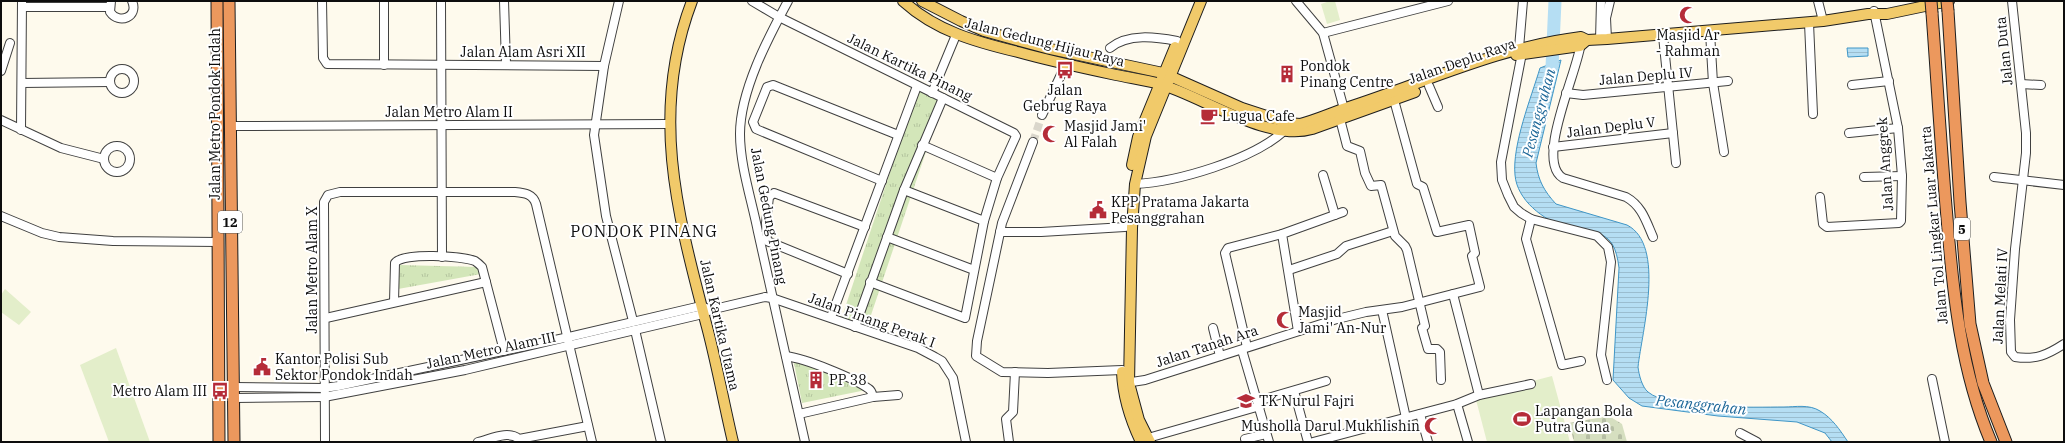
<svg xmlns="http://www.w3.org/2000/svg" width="2065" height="443" viewBox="0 0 2065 443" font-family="'IBM Plex Serif',serif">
<defs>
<pattern id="grass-tufts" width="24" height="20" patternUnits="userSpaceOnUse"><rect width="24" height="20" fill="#d3e6b9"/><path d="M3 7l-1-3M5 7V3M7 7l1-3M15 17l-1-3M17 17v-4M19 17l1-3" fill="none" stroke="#b4c49e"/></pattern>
<pattern id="cemetery-stones" width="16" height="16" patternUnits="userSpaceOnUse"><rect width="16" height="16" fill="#d6dfc0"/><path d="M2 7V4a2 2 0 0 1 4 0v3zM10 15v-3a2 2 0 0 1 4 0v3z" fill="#b6bea4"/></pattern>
<pattern id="water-rules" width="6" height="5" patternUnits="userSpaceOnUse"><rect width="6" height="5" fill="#b5def3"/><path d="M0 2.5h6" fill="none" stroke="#9abdcf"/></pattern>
</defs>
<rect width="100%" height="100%" fill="#fefaed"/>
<g fill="url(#grass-tufts)">
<polygon points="918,88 943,101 866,330 841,320"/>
<polygon points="400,265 478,267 481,274 398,289"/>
<polygon points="793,358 866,390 802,403"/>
</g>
<polygon fill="url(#cemetery-stones)" points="1609,416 1622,424 1627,442 1574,442 1569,423"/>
<g fill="#e3eeca">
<polygon points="1330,1 1335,1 1340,20 1327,24 1321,4"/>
<polygon points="5,289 31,312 19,325 1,312 1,295"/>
<polygon points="116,348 150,442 109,442 80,365"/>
<polygon points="1552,376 1570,442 1487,442 1475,396"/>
</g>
<g fill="url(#water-rules)" stroke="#4096c6">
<polygon points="1847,48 1868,48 1868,56 1848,57"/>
<path d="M1561,60L1536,163C1538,180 1544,191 1556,204L1627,225C1666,245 1642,331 1638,367C1639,375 1642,387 1648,392C1669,410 1754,407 1784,407C1795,407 1809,404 1820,411C1832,418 1840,430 1848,442H1832L1825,433L1797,422L1718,416L1642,406L1629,398L1613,380L1619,268C1614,227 1597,235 1566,227C1543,220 1517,200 1515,175C1512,145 1531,98 1540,68Z"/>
</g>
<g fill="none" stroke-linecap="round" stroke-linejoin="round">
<polyline stroke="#b5def3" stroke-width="13" points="1548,81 1552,67 1555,1"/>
<polyline stroke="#dad6cb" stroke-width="8" stroke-dasharray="8 4" stroke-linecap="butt" points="1033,142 1042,115"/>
<g stroke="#404040" stroke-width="10">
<g id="minor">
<path d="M111,1L110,12C119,25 139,17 132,1"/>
<polyline points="322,1 323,58 327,64 604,66"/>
<polyline points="441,1 442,257"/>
<polyline points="504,1 506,64"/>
<polyline points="619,1 604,66 594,135 606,216 633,321"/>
<polyline points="752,1 779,17 1014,133 1016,136 997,178 984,221 965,318 870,282"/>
<path d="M788,1C768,38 740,91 740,134C740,166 752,201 758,232C774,302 789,372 805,442"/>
<polyline points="1296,1 1323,33 1344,109 1340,119 1347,146 1360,151 1365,173 1371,186 1381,185 1395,236 1405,246 1407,250 1425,326 1422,328 1428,349 1437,349 1440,352 1441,380"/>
<polyline points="1818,1 1823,21"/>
<path d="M2012,1L2026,133V153L2015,249L2010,320L2011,352L2015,357C2036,360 2047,355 2064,344"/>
<polyline points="22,7 109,7"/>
<polyline points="1809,23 1813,114"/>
<polyline points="1710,32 1713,83 1724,152"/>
<polyline points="1323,33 1448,1"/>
<polyline points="1663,36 1676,163"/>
<polyline points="1607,39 1606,18 1610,1"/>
<polyline points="1600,40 1601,1"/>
<path d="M1581,42C1579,69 1534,161 1563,178L1626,197C1642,206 1646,221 1653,237"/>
<path d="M1110,48C1128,33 1156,37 1177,41"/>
<polyline points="1519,48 1523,1"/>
<polyline points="1522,53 1501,162 1502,180 1508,195 1514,207 1521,213 1531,219 1597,236 1608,247 1611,262 1601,355 1607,380"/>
<polyline points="384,65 384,1"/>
<circle cx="122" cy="81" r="12"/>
<polyline points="1,71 10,43"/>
<polyline points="22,83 110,82"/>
<polyline points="2021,84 2041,85"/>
<polyline points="1852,85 1889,81"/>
<polyline points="1429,86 1438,107"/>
<polyline points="932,93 956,35"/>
<polyline points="1566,93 1583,95 1728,81"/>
<polyline points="1042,115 1066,64"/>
<polyline points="1,120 61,148 104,159"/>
<polyline points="229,126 669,124"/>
<polyline points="21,130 22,1"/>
<polyline points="1849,133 1898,128"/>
<polyline points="1033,142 1002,223 977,341 976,356 1002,372 1048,373 1122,370"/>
<polyline points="922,145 997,178"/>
<circle cx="117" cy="159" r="13"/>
<polyline points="1553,147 1673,133"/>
<polyline points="1323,175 1335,215"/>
<polyline points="1864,177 1902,176"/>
<polyline points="1994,177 2064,185"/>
<polyline points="882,181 756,129 753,122 767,87 773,85 898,135"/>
<path d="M1135,184C1177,182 1252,160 1284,131"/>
<polyline points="904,190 984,221"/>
<polyline points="1820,197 1823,224 1827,227 1899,223 1901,221 1902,176 1898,128 1874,11"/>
<polyline points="1,216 42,233 59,237 113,241 218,242"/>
<polyline points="1531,219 1526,239 1562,365 1581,361"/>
<polyline points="1000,232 1041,232 1125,227"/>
<polyline points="887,237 974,270"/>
<polyline points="1289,270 1337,254 1346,246 1393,231"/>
<polyline points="848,274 767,241 766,223 769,197 774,193 865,227"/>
<polyline points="1453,294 1479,395"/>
<path d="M394,302L395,263C403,252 462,256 475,261C478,263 480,265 482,267L504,351"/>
<polyline points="1382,310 1406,418"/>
<polyline points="831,317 917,86"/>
<polyline points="326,318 486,282"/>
<polyline points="855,327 904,190 943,98"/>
<polyline points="1213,328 1220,356"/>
<polyline points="635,330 661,442"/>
<polyline points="1298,331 1282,234 1343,212"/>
<polyline points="1247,347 1225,253 1228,248 1282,234"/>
<polyline points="1242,350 1269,442"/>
<path d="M786,356C806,359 852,377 869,389C872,391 872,394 873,397"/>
<polyline points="1932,379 1945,442"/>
<polyline points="1125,383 1145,380 1337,319 1366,312 1402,307 1480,287 1472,256 1475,253 1469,225 1437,232 1423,187 1417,184 1394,100"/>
<polyline points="234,387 324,388 338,386 569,337 701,306 706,308"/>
<polyline points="1294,391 1308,442"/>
<polyline points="234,398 324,397 465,370 703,314 710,310 765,297 772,298 918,348 935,357 942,361 953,378 966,442"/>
<polyline points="1258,401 1326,381"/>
<polyline points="1457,404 1468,442"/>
<polyline points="799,414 873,397 898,395"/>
<polyline points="1420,414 1428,442"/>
<polyline points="1740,433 1757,442"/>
<polyline points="1148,438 1260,406"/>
<polyline points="1245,439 1266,434"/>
<path d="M325,442L324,202L328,195L340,192H515C525,193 533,194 536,204L592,442"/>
<path d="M478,442C491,439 508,430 519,439L588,426"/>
<polyline points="1009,442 1006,419 1013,412 1015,372"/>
<polyline points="1313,442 1457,404 1479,395 1531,384"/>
</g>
</g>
<g stroke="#1e1e1e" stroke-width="12">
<g id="major">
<path d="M692,1C649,113 678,216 707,327C717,365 724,404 733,442"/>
<path d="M903,1C936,31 976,42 1018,52C1050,61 1083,68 1116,75C1130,78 1146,80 1160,84C1203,97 1268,142 1312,129L1415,92"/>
<path d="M922,1L961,21L984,31L1046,48L1163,73L1242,108L1288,123L1300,124C1316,120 1331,113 1346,108C1424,83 1499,47 1581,37L1587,40L1607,39L1823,21L1868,14H1887L1949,1"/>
<polyline points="1516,55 1580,46 1587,40"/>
<polyline points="1132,165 1138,137 1175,47"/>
<path d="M1122,372C1123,398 1130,419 1141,442"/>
<polyline points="1150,442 1139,420 1129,383 1132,228 1135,184 1146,136 1201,1"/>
</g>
</g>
<g stroke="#1e1e1e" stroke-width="13">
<g id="highway">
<polyline points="217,1 219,442"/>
<polyline points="229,1 234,442"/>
<polyline points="1948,11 1960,202 1970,324 1983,383 2006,442"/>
<path d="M1932,13C1937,81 1941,150 1947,218C1953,294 1961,371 1991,442"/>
</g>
</g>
<use href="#minor" stroke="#fff" stroke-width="8"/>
<use href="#major" stroke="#f1ca6a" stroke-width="10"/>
<use href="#highway" stroke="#ec985d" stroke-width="11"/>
<g stroke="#1e1e1e" stroke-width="13" stroke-linecap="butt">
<g id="highway-bridge">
<polyline points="1931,1 1932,13"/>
<polyline points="1947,1 1948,11"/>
</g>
</g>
<use href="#highway-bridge" stroke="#ec985d" stroke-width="11"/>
</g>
<defs>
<g id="mosque-bare" transform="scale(1.38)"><path d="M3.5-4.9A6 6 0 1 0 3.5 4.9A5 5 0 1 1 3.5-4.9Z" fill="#b52c39" stroke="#fff" stroke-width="2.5" paint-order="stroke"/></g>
<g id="bus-bare" transform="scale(1.38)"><path d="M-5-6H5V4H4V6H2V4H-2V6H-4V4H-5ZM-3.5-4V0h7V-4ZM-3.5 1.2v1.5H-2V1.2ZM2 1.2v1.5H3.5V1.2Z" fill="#b52c39" stroke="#fff" stroke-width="2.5" paint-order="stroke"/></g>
<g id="building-bare" transform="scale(1.38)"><path d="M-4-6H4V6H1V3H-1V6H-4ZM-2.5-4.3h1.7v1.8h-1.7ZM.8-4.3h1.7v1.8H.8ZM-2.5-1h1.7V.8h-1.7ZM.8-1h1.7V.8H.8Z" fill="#b52c39" stroke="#fff" stroke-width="2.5" paint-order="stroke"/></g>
<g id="cafe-bare" transform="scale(1.38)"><path d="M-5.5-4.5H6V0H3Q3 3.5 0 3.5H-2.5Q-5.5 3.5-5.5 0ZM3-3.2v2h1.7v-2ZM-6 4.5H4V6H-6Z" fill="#b52c39" stroke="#fff" stroke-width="2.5" paint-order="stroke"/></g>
<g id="civic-bare" transform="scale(1.38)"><path d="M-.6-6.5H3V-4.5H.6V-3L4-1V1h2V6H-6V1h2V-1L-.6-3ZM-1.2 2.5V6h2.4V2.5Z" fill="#b52c39" stroke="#fff" stroke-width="2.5" paint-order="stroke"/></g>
<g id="school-bare" transform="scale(1.38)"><path d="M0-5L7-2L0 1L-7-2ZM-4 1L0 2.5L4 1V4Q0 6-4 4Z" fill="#b52c39" stroke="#fff" stroke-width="2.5" paint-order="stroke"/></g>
<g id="stadium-bare" transform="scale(1.38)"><path d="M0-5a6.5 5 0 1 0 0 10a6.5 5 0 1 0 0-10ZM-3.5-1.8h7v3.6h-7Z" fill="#b52c39" stroke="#fff" stroke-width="2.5" paint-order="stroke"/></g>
</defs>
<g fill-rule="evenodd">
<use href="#mosque-bare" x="1688" y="15"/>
<use href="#bus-bare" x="1065" y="70"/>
<use href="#building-bare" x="1287" y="74"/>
<use href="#cafe-bare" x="1209" y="116"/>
<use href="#mosque-bare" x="1051" y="134"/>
<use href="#civic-bare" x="1098" y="210"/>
<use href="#mosque-bare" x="1285" y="320"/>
<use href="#civic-bare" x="262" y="367"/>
<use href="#building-bare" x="816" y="380"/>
<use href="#bus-bare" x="220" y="391"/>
<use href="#school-bare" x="1246" y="401"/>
<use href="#stadium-bare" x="1522" y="419"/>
<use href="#mosque-bare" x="1433" y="426"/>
</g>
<g text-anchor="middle" stroke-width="4" stroke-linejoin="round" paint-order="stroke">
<g fill="#fff" stroke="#565656" stroke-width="1">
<rect x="218" y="211" width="24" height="22" rx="3"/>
<rect x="1954" y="218" width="16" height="22" rx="3"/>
</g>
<g font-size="13" font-weight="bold" fill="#0d0d0d">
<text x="230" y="227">12</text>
<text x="1962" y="234">5</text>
</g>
<g font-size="14" fill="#0d0d0d" stroke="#fff" text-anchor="start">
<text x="1688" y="40" text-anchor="middle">Masjid Ar<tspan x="1688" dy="16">- Rahman</tspan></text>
<text x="1300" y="71">Pondok<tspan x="1300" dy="16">Pinang Centre</tspan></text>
<text x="1065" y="95" text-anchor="middle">Jalan<tspan x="1065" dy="16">Gebrug Raya</tspan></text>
<text x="1222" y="121">Lugua Cafe</text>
<text x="1064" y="131">Masjid Jami'<tspan x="1064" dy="16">Al Falah</tspan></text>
<text x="1111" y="207">KPP Pratama Jakarta<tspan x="1111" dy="16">Pesanggrahan</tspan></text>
<text x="1298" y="317">Masjid<tspan x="1298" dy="16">Jami' An-Nur</tspan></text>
<text x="275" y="364">Kantor Polisi Sub<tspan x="275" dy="16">Sektor Pondok Indah</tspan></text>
<text x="829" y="385">PP 38</text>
<text x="207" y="396" text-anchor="end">Metro Alam III</text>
<text x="1259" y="406">TK Nurul Fajri</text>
<text x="1535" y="416">Lapangan Bola<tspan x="1535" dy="16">Putra Guna</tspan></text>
<text x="1420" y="431" text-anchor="end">Musholla Darul Mukhlishin</text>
</g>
<g font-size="14" fill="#0d0d0d" stroke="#fff">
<text transform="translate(1045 42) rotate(14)" y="5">Jalan Gedung Hijau Raya</text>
<text transform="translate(2004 51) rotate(-96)" y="5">Jalan Duta</text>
<text x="523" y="57">Jalan Alam Asri XII</text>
<text transform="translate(1462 61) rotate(-19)" y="5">Jalan Deplu Raya</text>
<text transform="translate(910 67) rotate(26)" y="5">Jalan Kartika Pinang</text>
<text transform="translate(1646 76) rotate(-5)" y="5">Jalan Deplu IV</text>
<text x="449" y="117">Jalan Metro Alam II</text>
<text transform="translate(215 114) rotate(-90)" y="5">Jalan Metro Pondok Indah</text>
<text transform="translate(1611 127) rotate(-7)" y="5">Jalan Deplu V</text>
<text transform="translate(1885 164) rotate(-94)" y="5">Jalan Anggrek</text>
<text transform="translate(769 216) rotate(79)" y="5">Jalan Gedung Pinang</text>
<text transform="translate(1934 225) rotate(-95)" y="5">Jalan Tol Lingkar Luar Jakarta</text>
<text transform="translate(312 270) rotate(-90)" y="5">Jalan Metro Alam X</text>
<text transform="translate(2000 296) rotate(-87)" y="5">Jalan Melati IV</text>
<text transform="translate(872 320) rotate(20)" y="5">Jalan Pinang Perak I</text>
<text transform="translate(720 325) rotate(77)" y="5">Jalan Kartika Utama</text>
<text transform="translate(1207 346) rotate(-18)" y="5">Jalan Tanah Ara</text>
<text transform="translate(491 350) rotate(-12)" y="5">Jalan Metro Alam III</text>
</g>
<g font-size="15" font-style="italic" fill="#1d6798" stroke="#fff">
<text transform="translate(1539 113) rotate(-75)" y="5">Pesanggrahan</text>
<text transform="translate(1701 405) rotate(6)" y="5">Pesanggrahan</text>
</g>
<g font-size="16" letter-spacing="1" fill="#0d0d0d" stroke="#fff">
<text x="644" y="237">PONDOK PINANG</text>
</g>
</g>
<rect width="2065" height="443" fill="none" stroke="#0d0d0d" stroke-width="4"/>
</svg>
